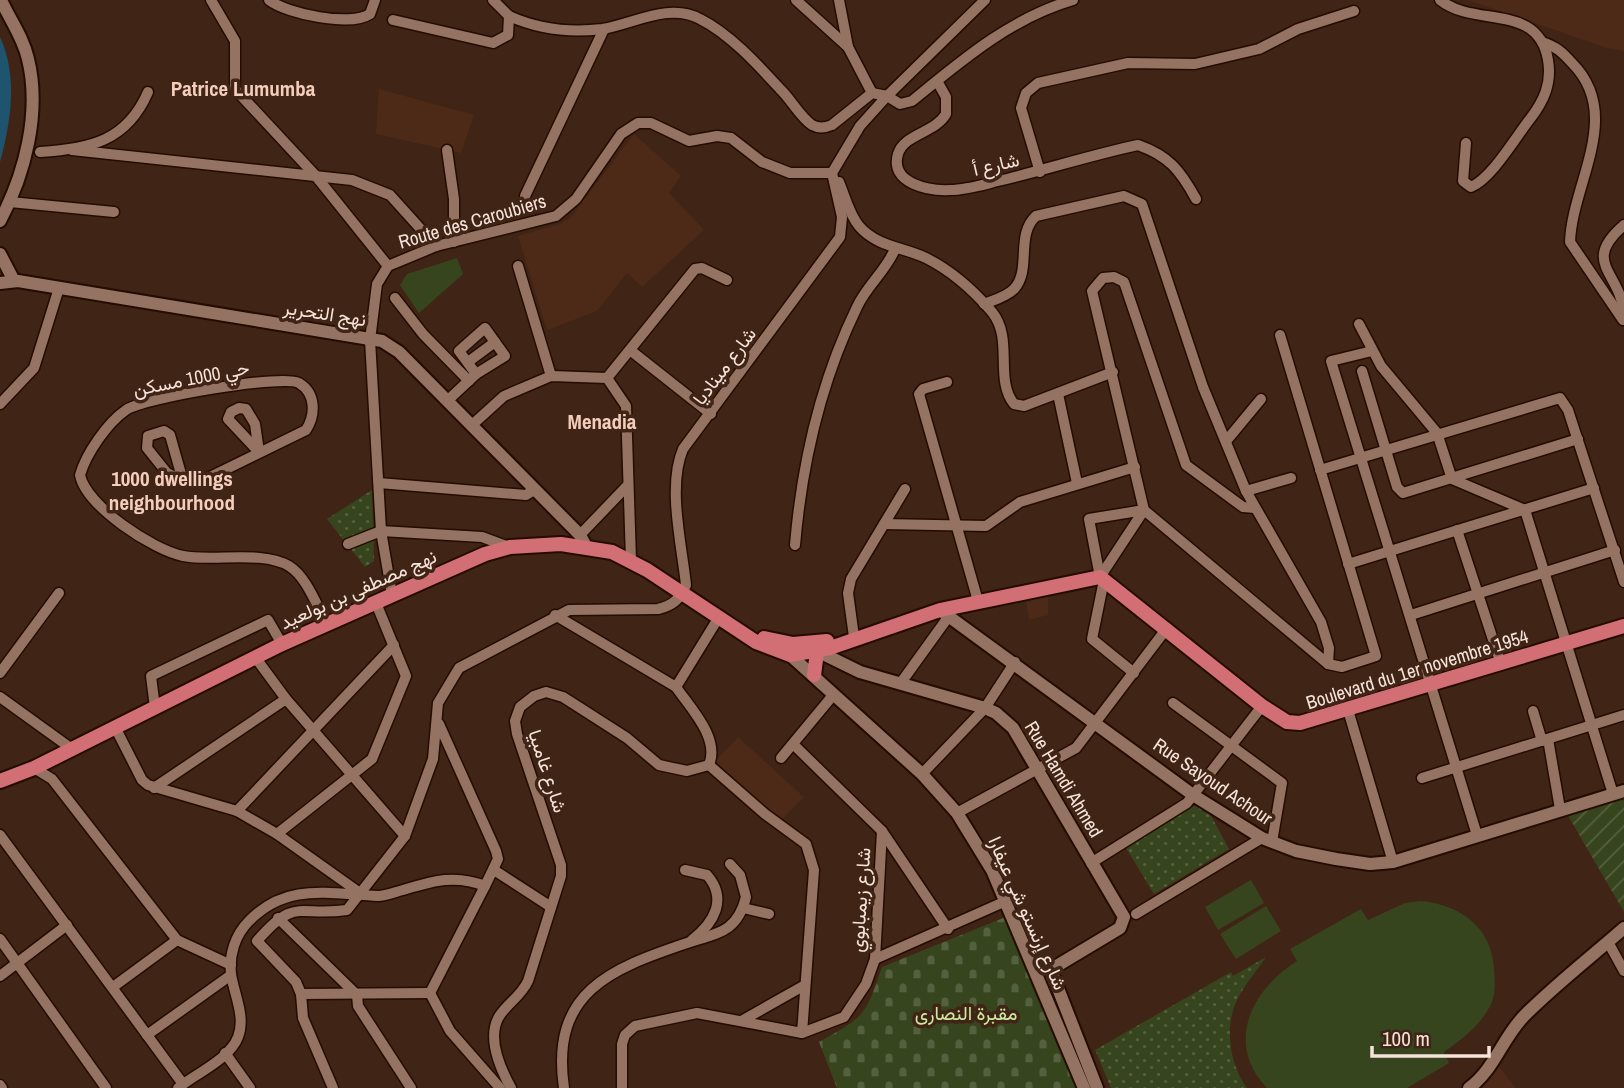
<svg xmlns="http://www.w3.org/2000/svg" width="1624" height="1088" viewBox="0 0 1624 1088" font-family="'Archivo Narrow',Vazirmatn,sans-serif">
<defs>
<pattern id="grass-dots" width="8" height="8" patternUnits="userSpaceOnUse" patternTransform="scale(1.75)"><rect width="8" height="8" fill="#37451f"/><path d="M2 2h.1M6 6h.1" fill="none" stroke="#55603f" stroke-width="1.8" stroke-linecap="round"/></pattern>
<pattern id="cemetery-stones" width="16" height="16" patternUnits="userSpaceOnUse" patternTransform="scale(1.75)"><rect width="16" height="16" fill="#37451f"/><path d="M2 7V4a2 2 0 0 1 4 0v3zM10 15v-3a2 2 0 0 1 4 0v3z" fill="#55603f"/></pattern>
<pattern id="garden-furrows" width="10" height="10" patternUnits="userSpaceOnUse" patternTransform="scale(1.75)"><rect width="10" height="10" fill="#37451f"/><path d="M-1 1l2-2M0 10L10 0M9 11l2-2" fill="none" stroke="#55603f"/></pattern>
</defs>
<rect width="100%" height="100%" fill="#402415"/>
<g fill="#4d2a18">
<polygon points="1468,0 1624,0 1624,51 1607,48"/>
<polygon points="379,89 474,115 461,153 376,134"/>
<polygon points="634,134 681,176 669,193 704,230 642,287 627,273 597,311 547,330 518,236 560,224 571,217"/>
<polygon points="1048,594 1048,615 1029,620 1026,600"/>
<polygon points="738,737 804,797 781,820 715,761"/>
<polygon points="1499,1067 1516,1088 1481,1088"/>
</g>
<g fill="url(#grass-dots)">
<polygon points="372,490 374,561 365,567 327,519"/>
<polygon points="1196,805 1209,812 1229,849 1154,894 1126,848"/>
<path d="M1266,957C1257,971 1245,984 1238,998C1224,1025 1229,1064 1247,1088H1111L1095,1050L1231,972L1233,976Z"/>
</g>
<path fill="url(#cemetery-stones)" d="M1008,916L1079,1088H837L819,1042C865,1016 865,1017 882,967Z"/>
<polygon fill="url(#garden-furrows)" points="1624,798 1624,912 1566,812"/>
<g fill="#37451f">
<polygon points="457,258 463,274 419,313 400,285 407,274"/>
<polygon points="1251,880 1264,903 1218,930 1205,907"/>
<path d="M1421,901C1461,905 1491,927 1494,968C1495,981 1496,995 1490,1006C1480,1026 1461,1040 1444,1052L1449,1063L1407,1088H1267C1224,1043 1252,989 1297,961L1290,949L1361,909L1368,920L1405,903Z"/>
<polygon points="1266,906 1281,931 1236,959 1220,934"/>
</g>
<path fill="#1e546d" d="M0,37C18,76 11,121 0,162Z"/>
<g fill="none" stroke-linecap="round" stroke-linejoin="round">
<g stroke="#250c01" stroke-width="13">
<g id="minor">
<polyline points="211,0 235,41 235,89 315,175 388,266"/>
<path d="M269,0C287,14 351,27 370,14L375,0"/>
<polyline points="796,0 848,47"/>
<polyline points="839,0 848,47 872,93"/>
<path d="M1440,0C1475,28 1538,2 1548,60C1552,83 1544,101 1530,119C1515,138 1492,178 1471,187L1463,181L1466,143"/>
<path d="M509,16C538,29 569,33 602,29C633,24 670,2 700,19C730,34 758,65 780,89C791,99 799,116 812,125C819,129 825,128 832,125L872,93L887,96L900,104L912,101C962,60 1011,18 1073,0"/>
<polyline points="393,20 493,43 508,35 509,16 493,0"/>
<path d="M1542,42C1557,47 1562,52 1572,63C1624,115 1572,183 1570,242L1623,320"/>
<path d="M937,81L946,97V114C935,133 904,134 898,154C889,184 930,191 950,190C966,190 982,185 998,181C1045,170 1091,155 1138,145C1169,156 1180,170 1196,199"/>
<polyline points="72,150 352,180 390,195 436,246"/>
<polyline points="447,150 454,199 454,242"/>
<path d="M40,152C90,149 127,141 148,92"/>
<polyline points="1040,172 1021,108 1026,93 1038,83 1128,63 1195,64 1259,49 1298,29 1354,11"/>
<polyline points="832,173 860,126 887,96 985,0"/>
<path d="M839,182C845,196 849,214 859,226C877,247 903,247 926,258C950,270 974,291 992,312C1014,339 994,379 1014,404L1024,406L1113,372"/>
<polyline points="525,196 604,29"/>
<polyline points="10,202 114,212"/>
<path d="M1624,225C1581,262 1619,271 1624,312"/>
<polyline points="518,266 551,376"/>
<polyline points="395,298 423,334 469,381"/>
<path d="M984,304C994,300 1006,297 1014,289C1032,270 1015,235 1036,216L1124,196L1142,204L1203,387L1246,491L1321,622L1329,648L1328,664"/>
<polyline points="1359,324 1381,366 1437,433 1452,479 1525,510 1613,794"/>
<polyline points="630,350 711,414"/>
<polyline points="1372,351 1331,361 1477,835"/>
<polyline points="468,362 495,342 485,328 459,351 476,374"/>
<polyline points="1362,371 1397,487 1403,493 1578,439"/>
<polyline points="607,378 695,269 702,268 727,280"/>
<polyline points="947,382 923,389 919,394 978,601"/>
<polyline points="1058,394 1077,483"/>
<polyline points="447,401 476,374 505,356 495,342"/>
<polyline points="0,404 34,368 59,288"/>
<polygon points="239,408 246,409 255,424 259,452 228,419 231,412"/>
<polyline points="472,425 504,396 551,376 607,378 626,406 631,560"/>
<polygon points="164,431 170,435 183,481 167,473 147,448 148,436"/>
<polyline points="1227,440 1261,399"/>
<polyline points="1320,470 1560,398 1568,410 1624,582"/>
<path d="M183,481L204,480L306,430C315,416 317,394 299,383C283,374 143,398 126,410C107,423 86,454 80,475C86,506 153,550 183,556C213,562 262,550 289,566C307,577 317,607 327,624"/>
<polyline points="379,483 526,495 534,490"/>
<polyline points="1246,491 1291,478"/>
<polyline points="884,524 986,526 1020,502 1135,467"/>
<polyline points="1457,530 1501,664"/>
<polyline points="580,535 627,486"/>
<polyline points="348,544 381,531 482,537 509,547"/>
<path d="M795,545C802,463 821,381 857,307C867,285 886,271 895,249"/>
<polyline points="1348,564 1594,488"/>
<polyline points="1100,577 1089,519 1144,510 1328,664 1342,667 1376,656 1280,335"/>
<polyline points="1100,577 1144,510 1092,291 1103,278 1114,277 1124,282 1186,465 1243,507 1255,508"/>
<polyline points="1104,580 1092,639 1134,673"/>
<polyline points="392,595 381,531 370,340 377,284 388,266 436,246 556,216 576,199 621,134 638,123 651,123 689,141 717,136 731,138 762,162 790,173 832,173"/>
<polyline points="555,615 676,687"/>
<polyline points="1411,615 1615,550"/>
<polyline points="854,637 848,593 851,579 905,489"/>
<polyline points="255,657 286,699 405,836"/>
<polyline points="0,673 59,593"/>
<polyline points="900,684 949,616"/>
<polyline points="0,697 72,749"/>
<polyline points="1173,703 1282,783 1272,842"/>
<polyline points="155,708 151,676 268,620 282,644"/>
<polyline points="1348,710 1393,862"/>
<polyline points="1533,711 1542,741"/>
<polyline points="439,724 496,851 498,859 485,886"/>
<polyline points="115,727 142,780 148,785 237,811 277,834 360,893"/>
<polyline points="1548,739 1560,809"/>
<polyline points="793,744 882,831 948,929"/>
<polyline points="781,758 834,694"/>
<polyline points="709,765 765,814 806,844 814,870 802,1033"/>
<polyline points="34,768 52,779 177,940 231,965"/>
<polyline points="922,774 985,708 1015,662"/>
<polyline points="1422,778 1624,715"/>
<polyline points="154,788 286,699"/>
<polyline points="237,811 394,645"/>
<polyline points="957,813 1076,748 1167,628"/>
<polyline points="277,834 372,759 406,676 376,603"/>
<polyline points="0,835 183,1084"/>
<polyline points="1091,863 1187,803 1262,706"/>
<polyline points="494,870 551,907"/>
<path d="M685,870L707,875C728,899 714,923 692,940"/>
<polyline points="743,908 769,914"/>
<polyline points="1136,914 1262,838"/>
<polyline points="278,918 357,995 358,1006 411,1088"/>
<polyline points="0,939 106,1088"/>
<polyline points="1608,942 1624,971"/>
<polyline points="875,959 1006,901"/>
<polyline points="0,976 67,925"/>
<polyline points="113,987 177,940"/>
<polyline points="301,994 430,993"/>
<polyline points="743,1020 805,985"/>
<polyline points="147,1035 231,975"/>
<polyline points="225,1053 250,1088"/>
<polyline points="0,1085 2,1088"/>
<path d="M178,1088C195,1074 230,1059 238,1037C246,1017 234,994 231,974C229,955 235,935 249,921C287,882 329,894 378,896C386,896 395,892 403,890C433,881 455,874 485,886L430,993L450,1031L500,1088"/>
<path d="M333,1088L303,1018L301,994L296,982L257,941C296,896 298,917 347,910L405,836L433,759L438,703L459,668L569,610L658,609C672,606 681,599 686,585C682,546 667,486 683,449L840,237L842,217L832,173"/>
<path d="M511,1088C500,1068 486,1036 500,1015C509,1002 521,996 528,981L561,876V865L517,734L515,721L520,707L534,696L546,692L563,697L627,738L659,765L687,771L709,765C720,738 691,709 676,687L719,617"/>
<path d="M564,1088C550,992 610,969 687,943C717,933 737,933 746,897L740,875L730,864"/>
<polyline points="622,1088 622,1044 625,1035 635,1026 697,1013 802,1033 844,1017 866,984 875,959 882,831"/>
</g>
</g>
<g stroke="#250c01" stroke-width="16">
<g id="tertiary">
<path d="M0,221C25,174 41,112 28,59C23,37 10,20 1,0"/>
<polyline points="0,254 12,277"/>
<polyline points="0,283 18,281 382,341 399,352 580,535 586,546"/>
<path d="M1469,1088C1495,1069 1502,1038 1525,1015C1556,984 1591,957 1624,928"/>
</g>
</g>
<g stroke="#250c01" stroke-width="16">
<g id="secondary">
<polyline points="940,610 1193,795 1262,838 1296,851 1336,859 1370,864 1393,862 1624,791"/>
<polyline points="811,648 860,672 985,708 996,713 1013,728 1124,917 1120,928 1055,967 1052,973 1097,1088"/>
<polyline points="790,655 922,774 957,813 992,870 1084,1088"/>
</g>
</g>
<g stroke="#250c01" stroke-width="18">
<g id="primary">
<polyline points="764,638 793,644 827,641"/>
<polyline points="814,675 817,652"/>
<polyline points="0,781 34,768 282,644 485,554 510,547 561,544 612,552 647,570 756,642 790,655 830,648 940,610 1100,577 1262,706 1287,722 1300,723 1624,626"/>
</g>
</g>
<use href="#minor" stroke="#947362" stroke-width="10"/>
<use href="#tertiary" stroke="#947362" stroke-width="12"/>
<use href="#secondary" stroke="#947362" stroke-width="12"/>
<use href="#primary" stroke="#d26f75" stroke-width="14"/>
</g>
<g text-anchor="middle" stroke-width="7" stroke-linejoin="round" paint-order="stroke">
<g font-size="19" fill="#f6e3da" stroke="#402415">
<text transform="translate(996 164) rotate(-13)" y="7">شارع أ</text>
<text transform="translate(472 221) rotate(-16)" y="7">Route des Caroubiers</text>
<text transform="translate(325 313) rotate(9)" y="7">نهج التحرير</text>
<text transform="translate(724 366) rotate(-53)" y="7">شارع ميناديا</text>
<text transform="translate(191 378) rotate(-11)" y="7">حي 1000 مسكن</text>
<text transform="translate(358 589) rotate(-24)" y="7">نهج مصطفى بن بولعيد</text>
<text transform="translate(1417 669) rotate(-17)" y="7">Boulevard du 1er novembre 1954</text>
<text transform="translate(548 771) rotate(72)" y="7">شارع غامبيا</text>
<text transform="translate(1064 779) rotate(59)" y="7">Rue Hamdi Ahmed</text>
<text transform="translate(1213 781) rotate(34)" y="7">Rue Sayoud Achour</text>
<text transform="translate(860 900) rotate(-86)" y="7">شارع زيمبابوي</text>
<text transform="translate(1028 913) rotate(66)" y="7">شارع إرنستو شي عيفارا</text>
</g>
<g font-size="19" fill="#cdeaa2" stroke="#402415">
<text x="966" y="1020">مقبرة النصارى</text>
</g>
<g font-size="21" font-weight="bold" fill="#f4cebc" stroke="#402415">
<text x="243" y="96">Patrice Lumumba</text>
<text x="602" y="429">Menadia</text>
<text x="172" y="486">1000 dwellings<tspan x="172" dy="24">neighbourhood</tspan></text>
</g>
</g>
<path d="M1372 1046v10h117v-10" fill="none" stroke="#f6e3da" stroke-width="3.5"/>
<text x="1382" y="1046" font-size="21" fill="#f6e3da" stroke="#402415" stroke-width="5" paint-order="stroke">100 m</text>
</svg>
